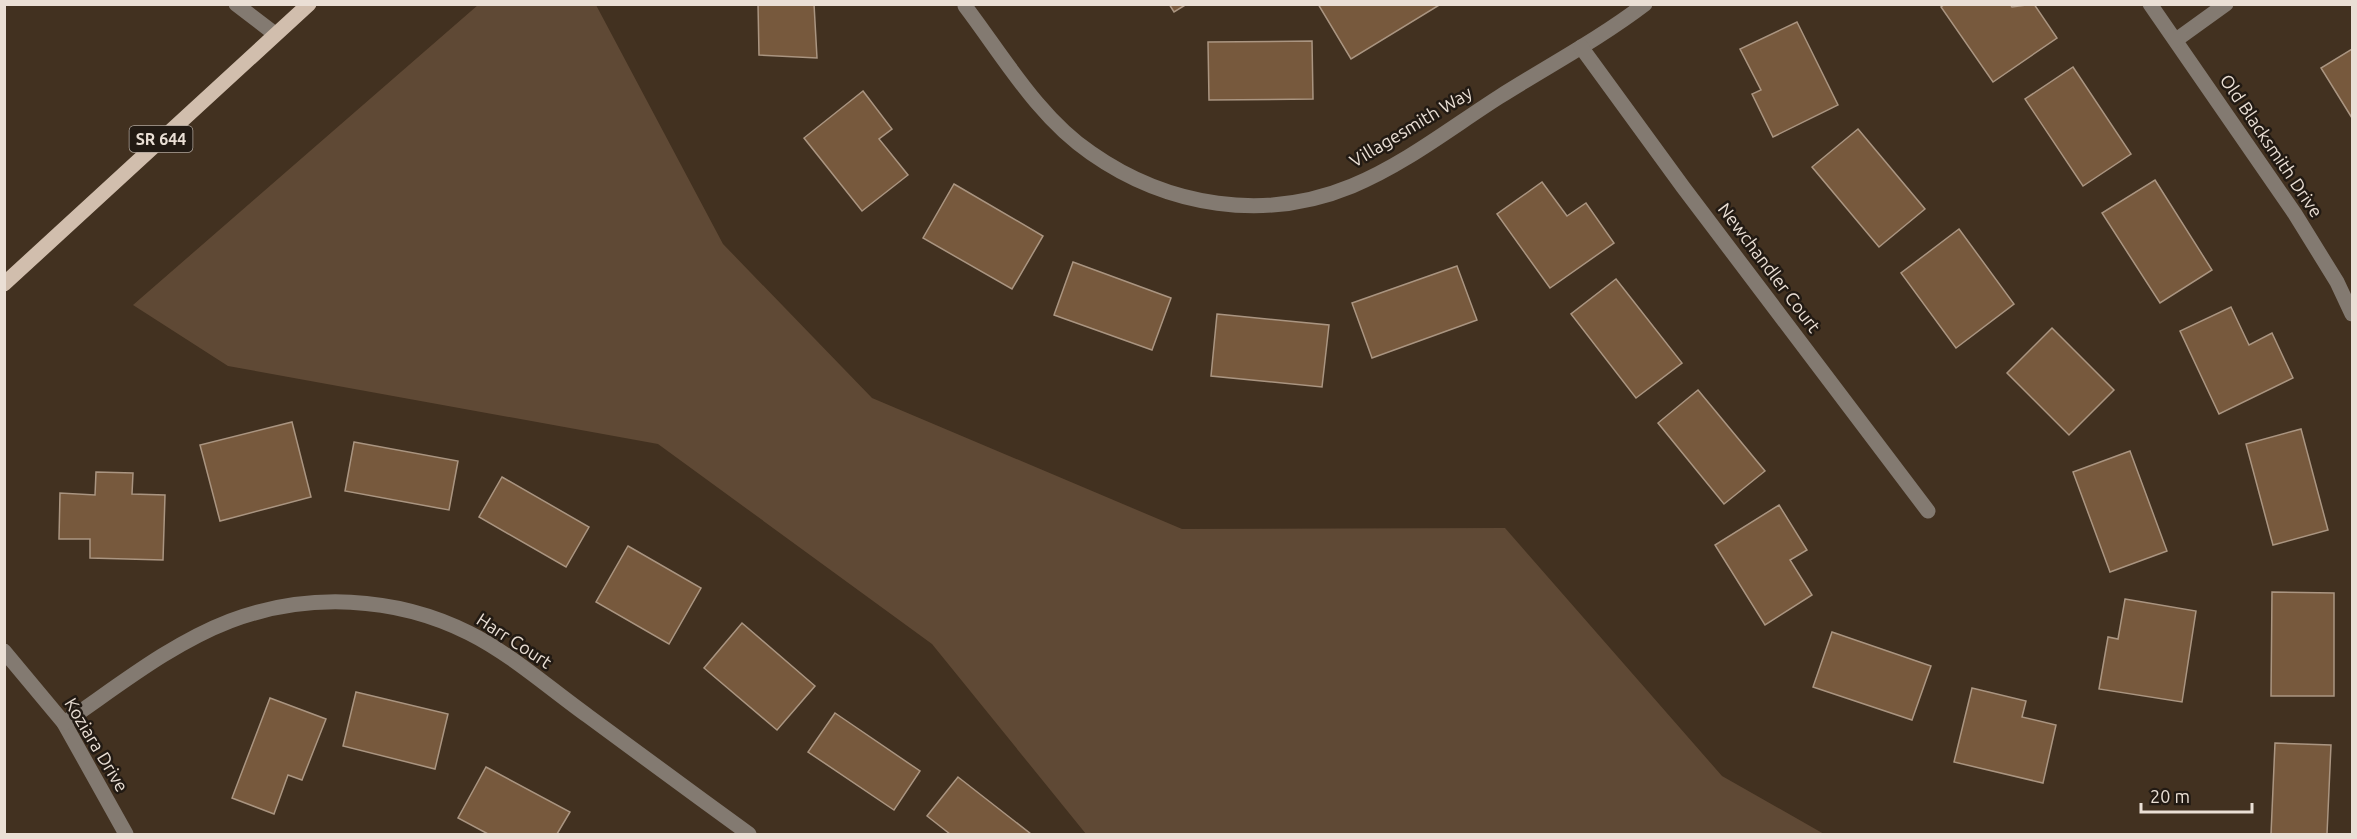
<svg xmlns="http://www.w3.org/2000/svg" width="2357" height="839" viewBox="0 0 2357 839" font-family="Ubuntu,sans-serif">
<rect width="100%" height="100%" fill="#423120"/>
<polygon fill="#5f4935" points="478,5 596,5 723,244 872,398 1182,529 1505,528 1722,776 1824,834 1086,834 932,644 658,444 228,366 133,305"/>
<g fill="#77593d" stroke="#aa9581" stroke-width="1.5">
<polygon points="758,4 814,4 817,58 759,55"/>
<polygon points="1169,4 1187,4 1174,12"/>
<polygon points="1318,4 1441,4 1351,59"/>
<polygon points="1945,4 2010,4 2012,7 2034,4 2057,38 1993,82 1941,7"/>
<polygon points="1797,22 1838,105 1773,137 1752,94 1761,90 1740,49"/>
<polygon points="1312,41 1313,99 1209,100 1208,42"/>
<polygon points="2352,49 2352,118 2321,68"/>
<polygon points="2073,67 2131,154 2083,186 2025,99"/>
<polygon points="863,91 892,129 879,139 908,175 862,211 804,138"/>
<polygon points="1858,129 1925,209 1879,247 1812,167"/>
<polygon points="2155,180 2212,270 2160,303 2102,213"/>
<polygon points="1542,182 1567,216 1586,203 1614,243 1550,288 1497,214"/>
<polygon points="954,184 1043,236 1012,289 923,238"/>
<polygon points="1959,229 2014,304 1956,348 1901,273"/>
<polygon points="1073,262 1171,298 1152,350 1054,315"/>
<polygon points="1457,266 1477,320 1372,358 1352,303"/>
<polygon points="1616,279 1682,363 1636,398 1571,314"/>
<polygon points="2231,307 2249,345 2272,333 2293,378 2219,414 2180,331"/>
<polygon points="1217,314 1329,325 1322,387 1211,376"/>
<polygon points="2052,328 2114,390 2069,435 2007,373"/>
<polygon points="1698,390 1765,471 1724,504 1658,423"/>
<polygon points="292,422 311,497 220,521 200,445"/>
<polygon points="2301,429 2328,530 2273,545 2246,444"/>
<polygon points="354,442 458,461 449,510 345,491"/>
<polygon points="2130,451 2167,551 2110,572 2073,472"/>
<polygon points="96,472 133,473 132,494 165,495 163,560 90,558 90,539 59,539 60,493 95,495"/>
<polygon points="502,477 589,527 566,567 479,517"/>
<polygon points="1779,505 1807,550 1790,560 1812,595 1765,625 1715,545"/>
<polygon points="628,546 701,588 669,644 596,602"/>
<polygon points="2272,592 2334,593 2334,696 2271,696"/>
<polygon points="2125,599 2196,611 2182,702 2099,689 2108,637 2118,639"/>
<polygon points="742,623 815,686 777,730 704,668"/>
<polygon points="1832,632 1931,666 1912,720 1813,687"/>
<polygon points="1972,688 2026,701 2022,717 2056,725 2043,783 1954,762"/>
<polygon points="356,692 448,714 435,769 343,746"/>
<polygon points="270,698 326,719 302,780 288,775 274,814 232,798"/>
<polygon points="835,713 920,771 894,810 808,752"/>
<polygon points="2275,743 2331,745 2327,834 2271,834"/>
<polygon points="486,767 570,812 557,834 488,834 458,818"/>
<polygon points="958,777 1031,834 950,834 927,816"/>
</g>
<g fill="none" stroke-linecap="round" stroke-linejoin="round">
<g stroke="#837a71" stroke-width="15">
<polyline points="236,4 275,34"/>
<polyline points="2150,4 2295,214 2337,282 2352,314"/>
<path d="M965,6C1003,56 1038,117 1091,153C1168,207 1265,222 1352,186C1405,164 1452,127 1499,97C1548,66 1599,39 1645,4"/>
<polyline points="2176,40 2226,4"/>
<polyline points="1581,47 1683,187 1928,511"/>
<polyline points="4,651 64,723 126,834"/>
<path d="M64,723C117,687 170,644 230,621C307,592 395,596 469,633C511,654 549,688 588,716C641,755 695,795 749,834"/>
</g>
<polyline stroke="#d1bead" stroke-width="15" points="4,284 309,4"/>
</g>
<g text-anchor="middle" stroke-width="5" stroke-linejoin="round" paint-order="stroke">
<rect fill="#221a13" stroke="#aea49b" stroke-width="1.5" x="129.5" y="126" width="63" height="26" rx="4.5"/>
<g font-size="16" font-weight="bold" fill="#eadfd5">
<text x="161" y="145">SR 644</text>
</g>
<g font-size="18" fill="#eadfd5" stroke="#221a13">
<text transform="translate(1411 127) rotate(-31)" y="6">Villagesmith Way</text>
<text transform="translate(2271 146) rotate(56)" y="6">Old Blacksmith Drive</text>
<text transform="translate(1769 268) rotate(53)" y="6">Newchandler Court</text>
<text transform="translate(514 641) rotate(33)" y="6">Harr Court</text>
<text transform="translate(96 745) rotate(59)" y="6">Koziara Drive</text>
</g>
</g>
<rect width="2357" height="839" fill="none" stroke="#eadfd5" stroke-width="12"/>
<path d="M2141 803v9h111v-9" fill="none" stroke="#eadfd5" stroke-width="3"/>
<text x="2150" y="803" font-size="18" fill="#eadfd5" stroke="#221a13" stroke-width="4.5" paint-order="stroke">20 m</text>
</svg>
